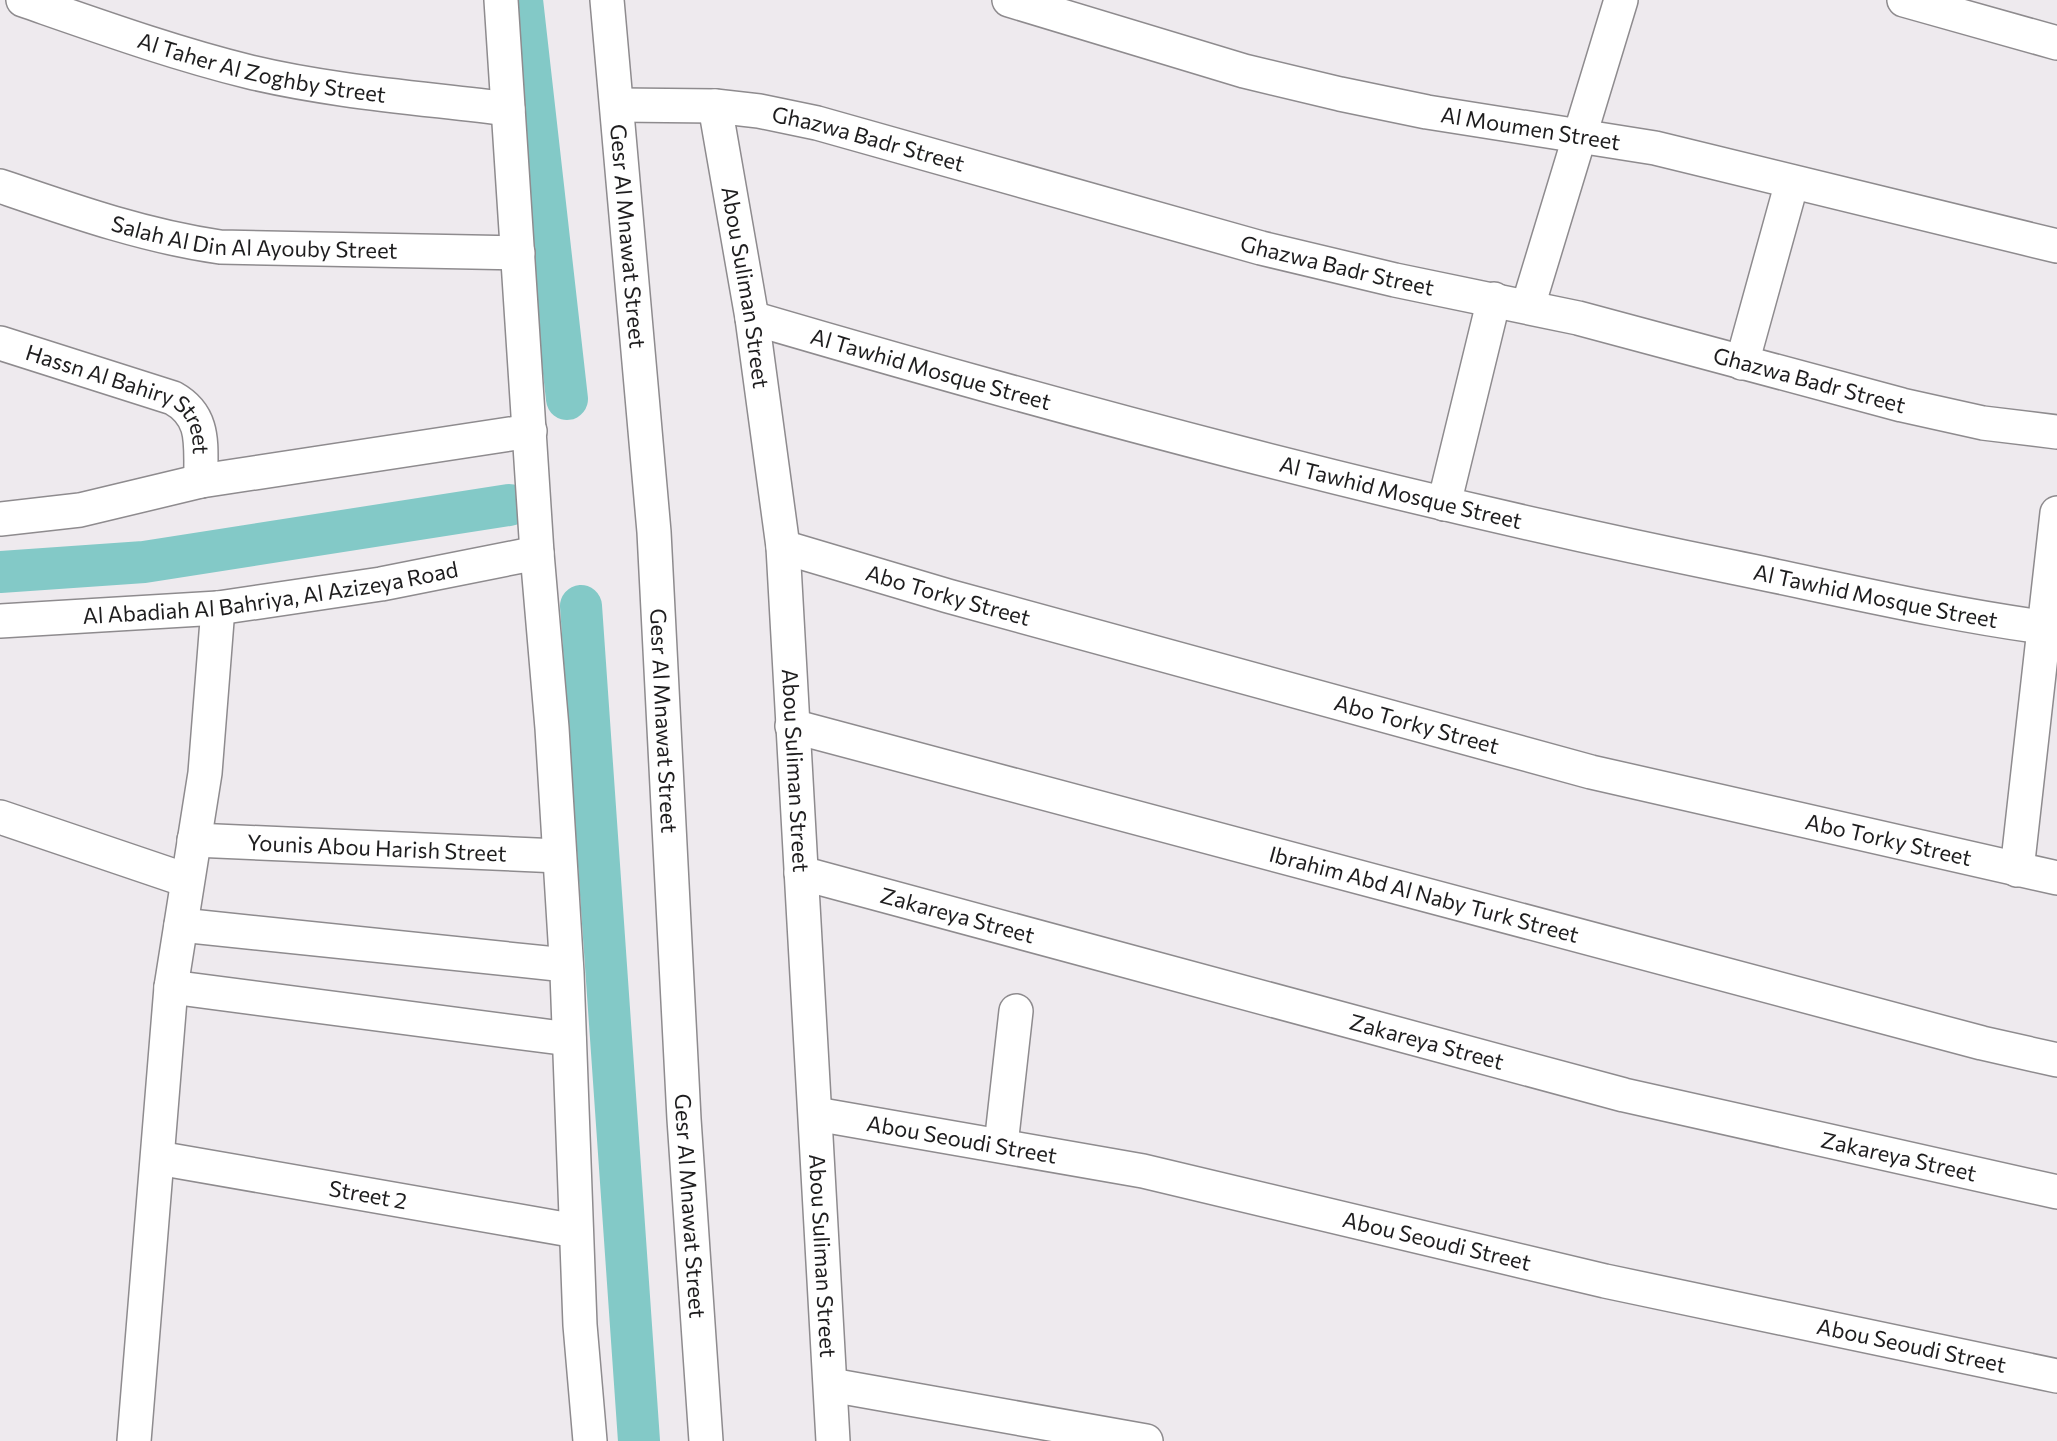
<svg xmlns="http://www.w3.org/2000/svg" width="2057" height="1441" viewBox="0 0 2057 1441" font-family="Commissioner,sans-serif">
<rect width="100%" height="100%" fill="#eeeaee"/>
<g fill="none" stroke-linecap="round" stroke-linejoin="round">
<g stroke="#83c9c7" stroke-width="42">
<polyline points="522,0 567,399"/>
<polyline points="0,572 144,562 509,505"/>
<polyline points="581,606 639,1441"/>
</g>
<g stroke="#8e8b8e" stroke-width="36">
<g id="minor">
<path id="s1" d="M23,0C98,26 173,53 250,72C334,92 422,98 508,109"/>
<path id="s2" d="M1009,0L1244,71L1340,94L1427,112L1655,148L2057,246"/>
<polyline points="1904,0 2057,43"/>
<path id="s3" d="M618,105L715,106L759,111L817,123L1261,248L1395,280L1578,318L1902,405L1983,423L2057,432"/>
<path id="s4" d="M715,106L752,318L783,547L833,1441"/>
<path id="s5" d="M0,186C73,211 144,236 220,247L518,253"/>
<polyline points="1528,306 1621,0"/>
<path id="s6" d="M752,318C1076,413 1402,500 1732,567C1840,589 1948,615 2057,629"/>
<path id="s7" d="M0,343L173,398C207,417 200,447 201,481"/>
<polyline points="1742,363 1792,182"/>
<polyline points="1444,504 1494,299"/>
<path id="s8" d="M783,547L948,596L1591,772L2057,878"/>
<path id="s9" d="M792,726L1982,1043L2057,1060"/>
<polyline points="0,817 186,880"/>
<path id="s10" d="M194,840L559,856"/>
<polyline points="2017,870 2057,513"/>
<path id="s11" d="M801,873L1624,1095L2057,1192"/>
<polyline points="181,925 566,965"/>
<polyline points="171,987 569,1039"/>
<path id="s12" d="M816,1114L1143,1171L1605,1281L2057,1376"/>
<polyline points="1001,1145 1016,1011"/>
<path id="s13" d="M158,1158L576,1231"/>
<polyline points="831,1385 1146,1441"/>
<polyline points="134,1441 171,987 205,773 218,608"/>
</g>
</g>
<g stroke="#8e8b8e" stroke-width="36">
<g id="tertiary">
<polyline points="501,0 537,553 552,728 567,973 580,1325 590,1441"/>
<path id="s14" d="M607,0L654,532L684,1119L706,1441"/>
<polyline points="0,519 80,510 201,481 530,431"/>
<path id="s15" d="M0,621L218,608L381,584L537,553"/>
</g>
</g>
<use href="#minor" stroke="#fff" stroke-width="33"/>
<use href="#tertiary" stroke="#fff" stroke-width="33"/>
</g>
<g text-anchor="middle" stroke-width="5" stroke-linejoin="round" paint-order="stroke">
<g font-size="22" fill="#1e1d1e" stroke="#fff">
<text dy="8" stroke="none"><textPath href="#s1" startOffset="249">Al Taher Al Zoghby Street</textPath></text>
<text dy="8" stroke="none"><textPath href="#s2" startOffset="538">Al Moumen Street</textPath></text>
<text dy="8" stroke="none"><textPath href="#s3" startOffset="254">Ghazwa Badr Street</textPath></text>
<text dy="8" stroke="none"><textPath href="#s14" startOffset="237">Gesr Al Mnawat Street</textPath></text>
<text dy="8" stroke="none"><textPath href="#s5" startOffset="262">Salah Al Din Al Ayouby Street</textPath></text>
<text dy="8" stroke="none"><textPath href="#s3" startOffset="740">Ghazwa Badr Street</textPath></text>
<text dy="8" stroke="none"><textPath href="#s4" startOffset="184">Abou Suliman Street</textPath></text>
<text dy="8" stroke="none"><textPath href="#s6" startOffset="186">Al Tawhid Mosque Street</textPath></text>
<text dy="8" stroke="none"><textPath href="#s3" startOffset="1226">Ghazwa Badr Street</textPath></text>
<text dy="8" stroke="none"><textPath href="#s7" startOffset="138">Hassn Al Bahiry Street</textPath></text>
<text dy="8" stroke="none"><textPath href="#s6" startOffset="672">Al Tawhid Mosque Street</textPath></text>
<text dy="8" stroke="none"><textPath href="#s15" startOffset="272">Al Abadiah Al Bahriya, Al Azizeya Road</textPath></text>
<text dy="8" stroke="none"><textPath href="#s8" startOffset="172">Abo Torky Street</textPath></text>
<text dy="8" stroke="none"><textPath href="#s6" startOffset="1158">Al Tawhid Mosque Street</textPath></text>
<text dy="8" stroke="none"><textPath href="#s14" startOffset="723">Gesr Al Mnawat Street</textPath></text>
<text dy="8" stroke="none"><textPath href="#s8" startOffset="658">Abo Torky Street</textPath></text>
<text dy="8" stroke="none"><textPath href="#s4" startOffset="670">Abou Suliman Street</textPath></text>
<text dy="8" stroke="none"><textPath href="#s8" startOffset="1144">Abo Torky Street</textPath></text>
<text dy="8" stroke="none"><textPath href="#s10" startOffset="183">Younis Abou Harish Street</textPath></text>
<text dy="8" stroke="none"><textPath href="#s9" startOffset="654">Ibrahim Abd Al Naby Turk Street</textPath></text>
<text dy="8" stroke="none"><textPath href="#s11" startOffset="162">Zakareya Street</textPath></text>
<text dy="8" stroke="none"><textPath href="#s11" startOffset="648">Zakareya Street</textPath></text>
<text dy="8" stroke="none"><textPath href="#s12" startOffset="148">Abou Seoudi Street</textPath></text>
<text dy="8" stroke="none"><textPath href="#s11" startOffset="1134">Zakareya Street</textPath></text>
<text dy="8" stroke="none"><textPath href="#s13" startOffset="213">Street 2</textPath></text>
<text dy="8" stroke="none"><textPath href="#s14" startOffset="1209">Gesr Al Mnawat Street</textPath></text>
<text dy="8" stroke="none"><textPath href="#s12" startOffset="634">Abou Seoudi Street</textPath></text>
<text dy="8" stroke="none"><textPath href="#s4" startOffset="1156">Abou Suliman Street</textPath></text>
<text dy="8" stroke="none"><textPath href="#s12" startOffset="1120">Abou Seoudi Street</textPath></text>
</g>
</g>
</svg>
